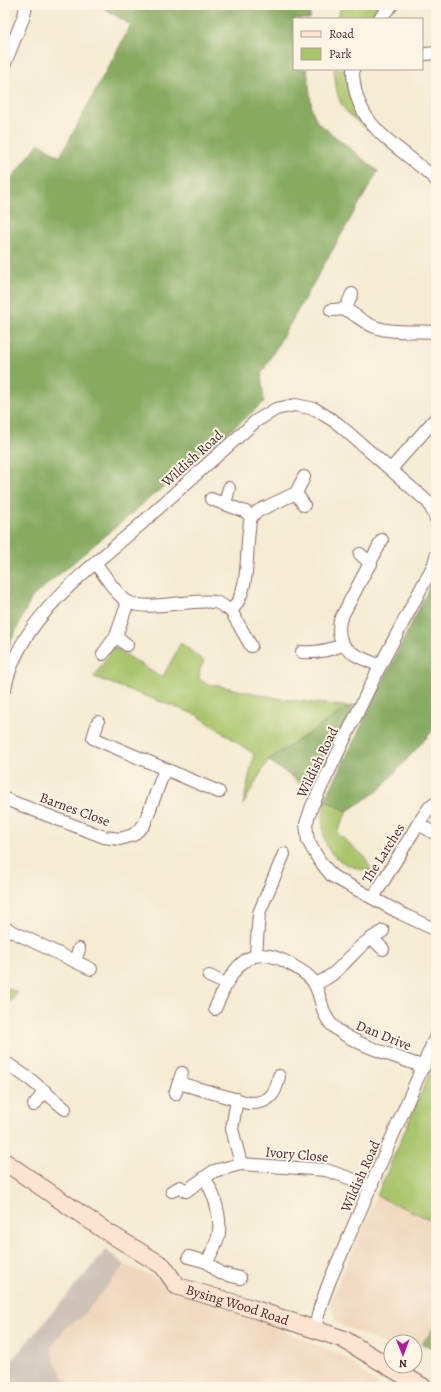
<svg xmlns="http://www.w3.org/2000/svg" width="441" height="1392" viewBox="0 0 441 1392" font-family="Alegreya,serif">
<rect width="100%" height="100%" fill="#fcf5e5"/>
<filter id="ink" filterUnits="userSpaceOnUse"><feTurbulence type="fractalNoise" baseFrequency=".025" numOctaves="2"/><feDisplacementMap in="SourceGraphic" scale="8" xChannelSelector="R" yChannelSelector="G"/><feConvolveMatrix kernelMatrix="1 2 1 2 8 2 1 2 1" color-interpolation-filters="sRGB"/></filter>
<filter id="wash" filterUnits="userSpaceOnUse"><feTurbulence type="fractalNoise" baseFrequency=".012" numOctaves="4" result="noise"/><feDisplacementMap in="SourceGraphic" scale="16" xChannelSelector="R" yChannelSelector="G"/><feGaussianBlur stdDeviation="0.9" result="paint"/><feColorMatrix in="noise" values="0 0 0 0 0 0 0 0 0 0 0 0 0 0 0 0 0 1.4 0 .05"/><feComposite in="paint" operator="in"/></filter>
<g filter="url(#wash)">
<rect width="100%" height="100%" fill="#f4ebd2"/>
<g fill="#f0d6bc">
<polygon points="377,1196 428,1219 436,1204 436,1325 415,1352 415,1342 391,1342 391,1347 337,1323 330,1303"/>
<polygon points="125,1265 343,1356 380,1387 75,1387 65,1379 55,1362 51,1347 68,1324 79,1320"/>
</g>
<polygon fill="#cec2b9" points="106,1250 125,1265 79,1320 68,1325 51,1347 55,1362 65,1379 75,1387 5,1387 5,1368"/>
<g fill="#a9c56c" stroke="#7a724c">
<polygon points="341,5 384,5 371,19 338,19"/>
<path d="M334,69H348C345,94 357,116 374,134C344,112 337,108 334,69Z"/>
<polygon points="181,643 204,661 200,669 199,679 205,683 282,699 349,707 268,760 243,805 254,754 197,715 94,677 114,647 162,678"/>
<path d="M325,800L347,811L337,833L365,857L372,872C326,863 318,844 325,800Z"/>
<polygon points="5,987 18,993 5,1007"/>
<polygon points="436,1058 436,1204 429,1219 377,1196"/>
</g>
<g fill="#86aa60" stroke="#686446">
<polygon points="99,5 311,5 310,19 294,19 294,69 307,69 312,110 317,122 378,171 261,374 264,402 32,597 5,653 5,187 39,143 60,157 131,25"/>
<polygon points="436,574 436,727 378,791 347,811 325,800"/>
<polygon points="354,705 313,792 268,760 349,707"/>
<polygon points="436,1325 436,1344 433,1348 422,1344"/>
</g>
</g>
<g filter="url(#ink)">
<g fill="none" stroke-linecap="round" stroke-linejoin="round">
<g stroke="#866665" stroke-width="14">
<g id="street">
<polyline points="379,19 392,5"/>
<polyline points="426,54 436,53"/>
<polyline points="5,63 24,16 26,5"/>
<path d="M353,69C353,129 399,144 436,180"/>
<path d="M331,310C335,310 342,309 346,310C357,315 366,325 378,328C398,334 416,330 436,332"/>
<polyline points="345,310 352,294"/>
<polyline points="391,469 436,418"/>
<polyline points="296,493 304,505"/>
<polyline points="211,499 246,512 251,517"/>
<polyline points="225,504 229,488"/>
<polyline points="360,554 371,564"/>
<polyline points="436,556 434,564 380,666 312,806 306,824 308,841 319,860 332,876 402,914 436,930"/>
<path d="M96,564C104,574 117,596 128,602C149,612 190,598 215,602C220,603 226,608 231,611C253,589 244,544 251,517L258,511L296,493L304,477"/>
<polyline points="231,611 251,646"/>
<polyline points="116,636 127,645"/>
<path d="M302,652C316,653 328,651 342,645"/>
<polyline points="103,654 116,636 128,602"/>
<path d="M380,666C356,655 334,651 340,620L382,540"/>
<path d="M5,688C19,618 88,570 140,525C178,490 217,456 256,421L276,409L295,405L315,409L337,423L429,503L436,519"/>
<polyline points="98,722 93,738 219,792"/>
<polyline points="5,799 104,837 120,839 133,835 144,825 165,769"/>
<polyline points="418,824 436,834"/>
<polyline points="373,898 418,824 429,808 436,803"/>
<polyline points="5,928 91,969"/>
<polyline points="372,938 383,949"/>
<polyline points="256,954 259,913 284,854"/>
<polyline points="75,961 79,949"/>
<polyline points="209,976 226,984"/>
<path d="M315,984C334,977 343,964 357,950C364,942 374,937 383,931"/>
<path d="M215,1009C230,974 245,938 290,964C298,969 311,975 315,985C322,998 321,1015 333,1026C349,1043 400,1058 424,1067"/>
<polyline points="5,1062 31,1080 65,1109"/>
<path d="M179,1083L248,1103C268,1104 276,1095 279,1076"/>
<polyline points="175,1094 182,1073"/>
<polyline points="237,1099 232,1129 241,1164"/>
<polyline points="34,1105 45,1091"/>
<path d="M205,1179C214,1193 221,1215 219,1233C218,1242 211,1253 207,1262"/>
<polyline points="172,1191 180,1187 186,1191 214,1171 241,1164 326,1170 372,1186"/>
<polyline points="189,1257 207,1262 220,1273 240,1278"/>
<polyline points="315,1328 320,1307 330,1280 436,1036"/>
</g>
</g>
<g stroke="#866665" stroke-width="19">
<g id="secondary">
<path id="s1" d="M5,1162L104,1230L163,1266L177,1286L257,1310L343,1339L423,1387"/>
</g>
</g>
<use href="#street" stroke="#fff" stroke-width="12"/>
<use href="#secondary" stroke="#fde4d1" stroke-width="17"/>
</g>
</g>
<g text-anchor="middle" stroke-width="4" stroke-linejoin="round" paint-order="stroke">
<g font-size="14" fill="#4a1f2b" stroke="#fcf5e5">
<text transform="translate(192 458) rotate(-42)" y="5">Wildish Road</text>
<text transform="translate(317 762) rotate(-64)" y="5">Wildish Road</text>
<text transform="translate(75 809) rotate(20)" y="5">Barnes Close</text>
<text transform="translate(383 853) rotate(-58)" y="5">The Larches</text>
<text transform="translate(384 1035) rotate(22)" y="5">Dan Drive</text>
<text transform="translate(297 1154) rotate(5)" y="5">Ivory Close</text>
<text transform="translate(360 1176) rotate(-66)" y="5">Wildish Road</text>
<text dy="5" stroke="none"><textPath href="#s1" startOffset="277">Bysing Wood Road</textPath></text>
</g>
</g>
<rect width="441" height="1392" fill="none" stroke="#fcf5e5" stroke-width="20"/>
<rect x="293" y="18" width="130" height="52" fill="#fcf5e5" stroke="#b59f9b"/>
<rect x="301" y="31" width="20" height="6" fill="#fde4d1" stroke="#b59f9b"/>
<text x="329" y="38" font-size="12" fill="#4a1f2b">Road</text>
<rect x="301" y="48" width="20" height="12" fill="#a9c56c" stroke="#b59f9b"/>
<text x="329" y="58" font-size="12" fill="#4a1f2b">Park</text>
<g transform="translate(403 1354) rotate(179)"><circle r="19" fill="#fcf5e5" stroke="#b59f9b"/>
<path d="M0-3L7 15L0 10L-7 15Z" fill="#b5179e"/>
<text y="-6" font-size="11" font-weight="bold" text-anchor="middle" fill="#4a1f2b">N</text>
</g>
</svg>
